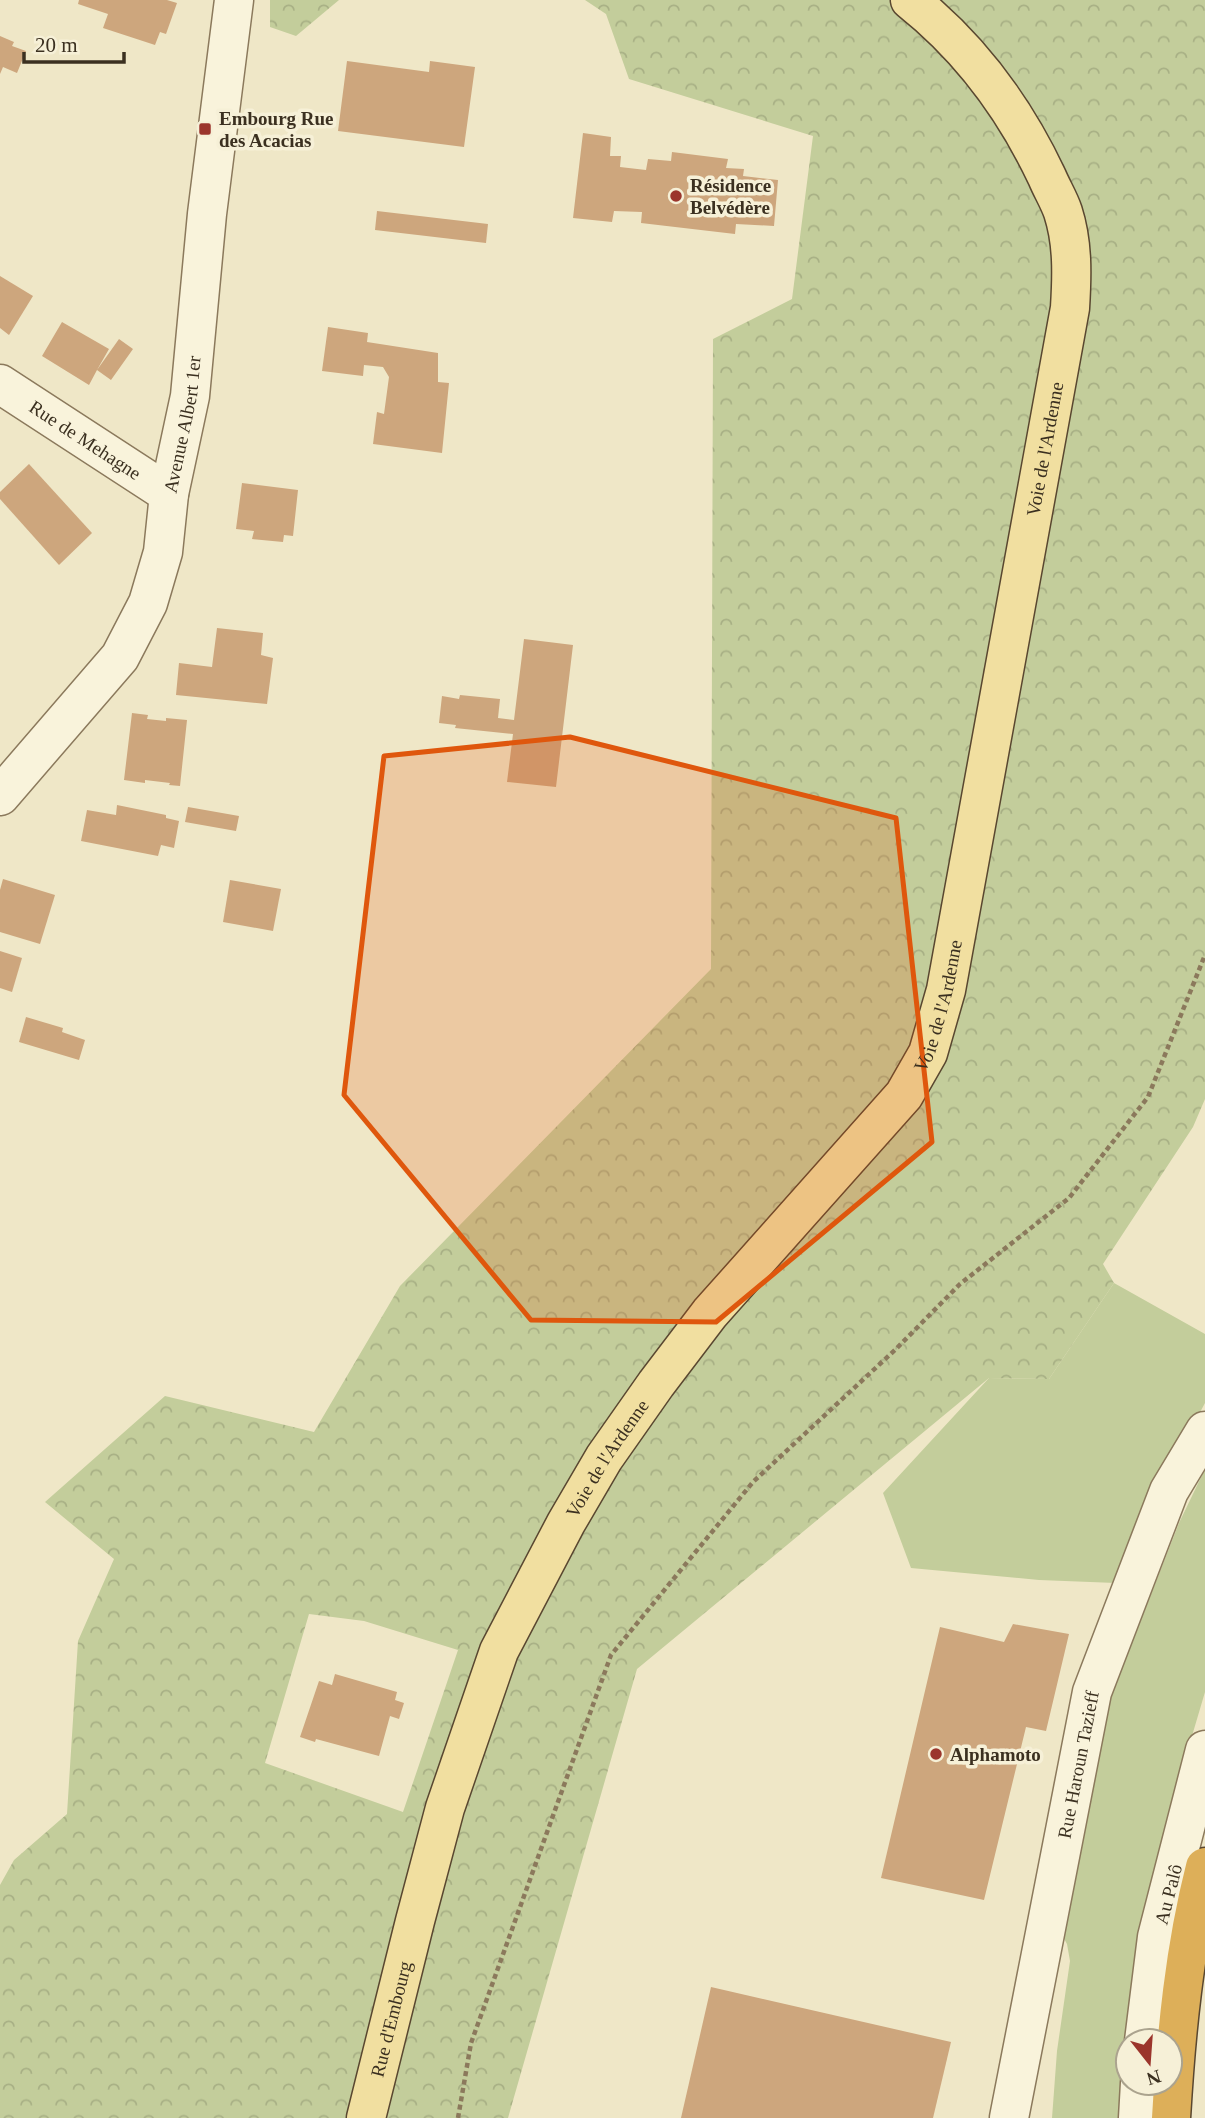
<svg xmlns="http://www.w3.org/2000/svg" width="1205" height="2118" viewBox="0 0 1205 2118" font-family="'Times New Roman',serif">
<defs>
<pattern id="forest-crowns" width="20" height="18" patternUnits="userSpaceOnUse" patternTransform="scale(1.75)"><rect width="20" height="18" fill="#c3cd9b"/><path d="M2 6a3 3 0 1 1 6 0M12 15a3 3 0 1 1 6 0" fill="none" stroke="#a8b085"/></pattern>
</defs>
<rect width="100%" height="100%" fill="#efe7c7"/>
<g fill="#c3cd9b">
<polygon points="1114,1283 1205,1334 1205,1403 1150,1505 1116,1583 1039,1580 911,1568 883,1493 989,1378 1049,1379"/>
<polygon points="1205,1469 1205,1692 1176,1790 1133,1972 1124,2062 1122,2118 1052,2118 1057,2051 1070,1961 1067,1944 1061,1933 1104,1714 1179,1523"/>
</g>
<g fill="url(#forest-crowns)" fill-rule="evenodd">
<polygon points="270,0 339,0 296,36 270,27"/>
<path d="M585,0H1205V1099L1193,1127L1103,1264L1114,1283L1049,1379L989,1378L637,1669L508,2118H0V1885L14,1860L67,1814L78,1641L114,1559L45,1502L165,1396L314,1432L400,1286L711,969L713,339L792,299L813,136L629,79L606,14ZM309,1614L364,1621L458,1650L403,1812L265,1763Z"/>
</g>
<g fill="#cda67d">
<polygon points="79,0 167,0 177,3 166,34 160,32 155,45 103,28 108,14 78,4"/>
<polygon points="0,36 14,42 12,46 26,51 17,73 3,67 0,74"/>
<polygon points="347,61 429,72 430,61 475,67 464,147 338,131"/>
<polygon points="583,133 611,137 610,156 621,156 620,167 646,170 648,159 671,161 672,152 728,159 726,168 744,169 743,176 778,180 774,226 736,224 735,234 641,223 642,212 614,211 612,222 573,218"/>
<polygon points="377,211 488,224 486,243 375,230"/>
<polygon points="0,276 33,296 9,335 0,328"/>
<polygon points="62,322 109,349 97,370 119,339 133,349 111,380 97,370 89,385 42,356"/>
<polygon points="328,327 368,333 367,342 438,353 438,382 449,383 442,453 373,444 377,412 384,414 389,377 383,367 364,365 363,376 322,371"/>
<polygon points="29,464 92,533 59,565 0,499 0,492"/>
<polygon points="242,483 298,490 293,536 284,535 283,542 252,539 254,531 236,529"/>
<polygon points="217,628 263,633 261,655 273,658 267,704 176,695 179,663 212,667"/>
<polygon points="524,639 573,645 556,787 507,782 513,734 455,728 456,725 439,723 442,696 459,699 460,695 500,699 498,718 514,720"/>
<polygon points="132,713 148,715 147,719 166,721 166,718 187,720 180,786 169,785 170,783 145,780 145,783 124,780"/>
<polygon points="117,805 166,815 166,818 179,821 174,848 161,845 158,856 81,841 87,810 116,815"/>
<polygon points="188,807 239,816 236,831 185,822"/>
<polygon points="3,879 55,895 40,944 0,932 0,890"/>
<polygon points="230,880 281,889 273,931 223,922"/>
<polygon points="0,951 22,958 12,992 0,988"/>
<polygon points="26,1017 63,1028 62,1032 85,1040 79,1060 19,1042"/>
<polygon points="1013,1624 1069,1634 1046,1731 1026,1727 984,1900 881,1878 940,1627 1004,1642"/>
<polygon points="335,1674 397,1692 395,1700 404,1703 399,1719 390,1716 379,1756 316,1739 315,1742 300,1737 319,1681 332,1685"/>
<polygon points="711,1987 951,2042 933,2118 681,2118"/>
</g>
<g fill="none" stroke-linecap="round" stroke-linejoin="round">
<g stroke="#8b795c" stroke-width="41">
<g id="minor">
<path id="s1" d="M0,384L169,494"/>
<path id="s2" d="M0,796L120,657L148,603L163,552L169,494L190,396L207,214L234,0"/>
<path id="s3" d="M1144,2041L1157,1937L1205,1750"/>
<path id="s4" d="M1009,2118L1092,1692L1169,1491L1205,1431"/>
<polyline points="1138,2118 1140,2083"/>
</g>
</g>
<g stroke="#594730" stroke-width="41">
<g id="major">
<path id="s5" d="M366,2118L415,1921L445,1808L499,1651L566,1523L604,1458L656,1384L710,1313L904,1095L928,1053L946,990L1070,308C1072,275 1073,243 1063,212C1059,200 1052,189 1047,177C1015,109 969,47 910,0"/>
</g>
</g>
<g stroke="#594730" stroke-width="41">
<path id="highway" d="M1171,2118C1176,2033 1184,1949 1205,1867"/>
</g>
<polyline stroke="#8b795c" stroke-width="4.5" stroke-dasharray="5 3.5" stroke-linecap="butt" points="458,2118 471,2043 611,1655 753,1482 896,1349 960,1284 1069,1198 1148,1097 1205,955"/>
<use href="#minor" stroke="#f9f3db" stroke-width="38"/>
<use href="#major" stroke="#f1dfa0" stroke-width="38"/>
<use href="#highway" stroke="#ddaf59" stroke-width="38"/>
</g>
<path fill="#df570d" fill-opacity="0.2" stroke="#df570d" stroke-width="5" stroke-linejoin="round" d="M570,737L896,818L932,1142L716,1322L531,1320L344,1095L384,756Z"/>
<g fill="#9b352c" stroke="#f6f0d7" stroke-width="2.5">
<rect x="198" y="122" width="14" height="14" rx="3.5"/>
<circle cx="676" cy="196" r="7"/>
<circle cx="936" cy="1754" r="7"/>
</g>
<g text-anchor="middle" stroke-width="7" stroke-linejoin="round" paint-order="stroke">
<g font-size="19" font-weight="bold" fill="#3b3020" stroke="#f6f0d7" text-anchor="start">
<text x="219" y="125">Embourg Rue<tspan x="219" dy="22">des Acacias</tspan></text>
<text x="690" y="192">Résidence<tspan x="690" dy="22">Belvédère</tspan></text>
<text x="950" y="1761">Alphamoto</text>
</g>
<g font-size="19" fill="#3b3020" stroke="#f6f0d7">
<text dy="7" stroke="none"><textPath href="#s2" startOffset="427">Avenue Albert 1er</textPath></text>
<text dy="7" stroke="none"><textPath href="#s1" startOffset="102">Rue de Mehagne</textPath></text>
<text dy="7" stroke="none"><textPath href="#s5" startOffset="1841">Voie de l'Ardenne</textPath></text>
<text dy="7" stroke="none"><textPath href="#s5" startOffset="1274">Voie de l'Ardenne</textPath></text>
<text dy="7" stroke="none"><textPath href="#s5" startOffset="707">Voie de l'Ardenne</textPath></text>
<text dy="7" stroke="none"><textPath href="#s4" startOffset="360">Rue Haroun Tazieff</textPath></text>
<text dy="7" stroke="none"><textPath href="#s3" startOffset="149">Au Palô</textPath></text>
<text dy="7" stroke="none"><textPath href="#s5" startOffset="102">Rue d'Embourg</textPath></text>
</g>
</g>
<g transform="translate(1149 2062) rotate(163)"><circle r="33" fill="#f6f0d7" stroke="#aba38e" stroke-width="2"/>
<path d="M0-5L12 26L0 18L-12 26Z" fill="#9b352c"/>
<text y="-10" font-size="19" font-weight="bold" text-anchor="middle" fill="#3b3020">N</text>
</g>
<path d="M24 52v10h100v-10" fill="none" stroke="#3b3020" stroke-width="3.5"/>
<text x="35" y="52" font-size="21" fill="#3b3020" stroke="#f6f0d7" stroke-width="5" paint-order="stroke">20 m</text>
</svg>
